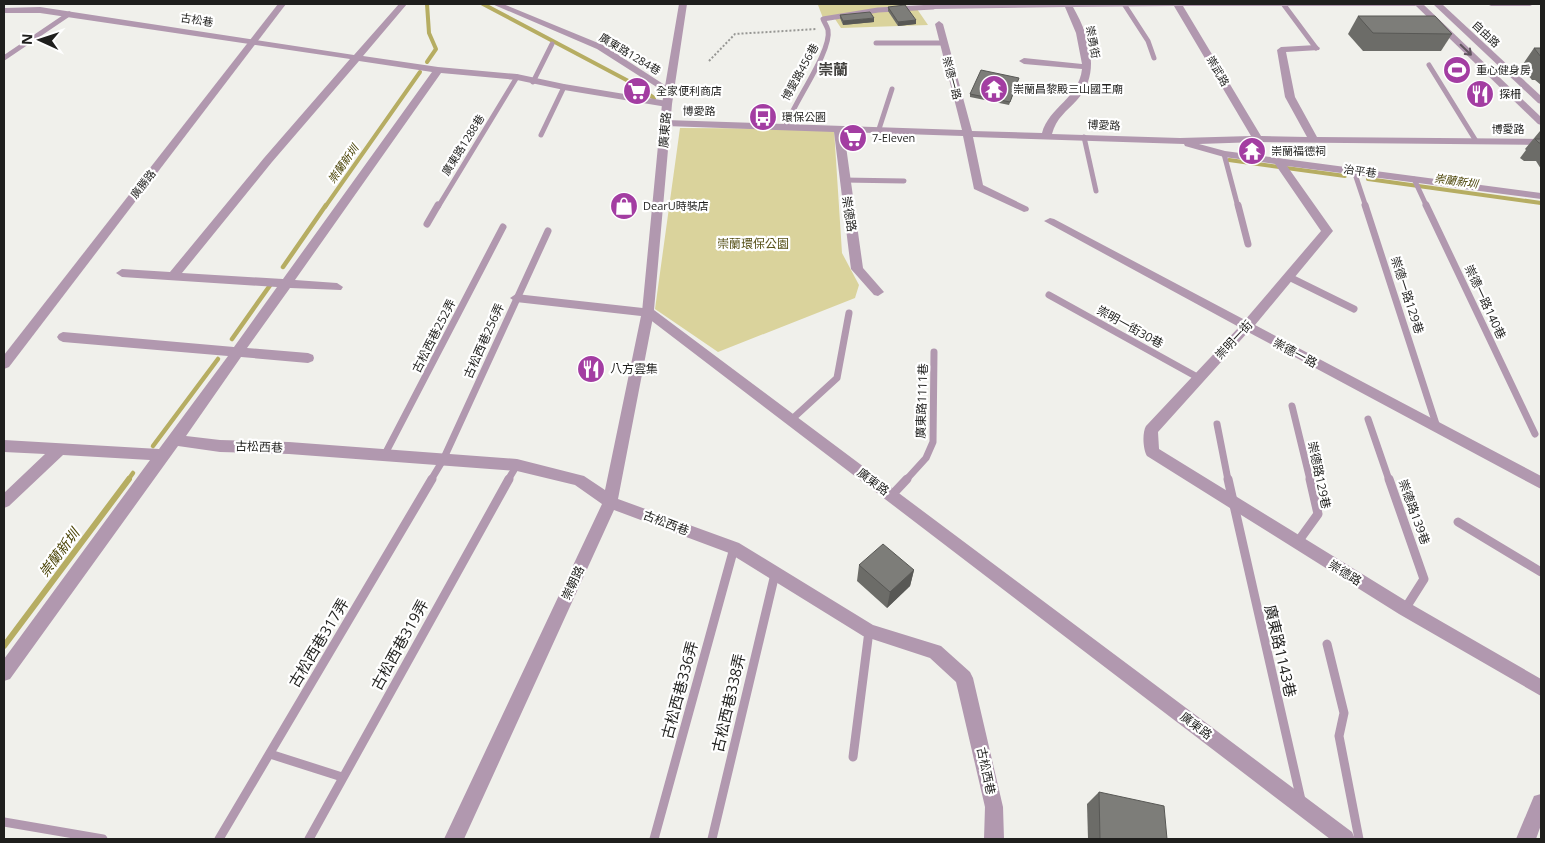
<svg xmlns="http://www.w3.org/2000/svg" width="1545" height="843" viewBox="0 0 1545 843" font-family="'Open Sans','Noto Sans TC',sans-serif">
<rect width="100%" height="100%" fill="#f0f0eb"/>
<g fill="#dad39c">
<polygon points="822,4 902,4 917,9 928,25 841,28 835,19 823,18 818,5"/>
<polygon points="680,128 834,129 842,253 859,285 855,298 718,352 655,309"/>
</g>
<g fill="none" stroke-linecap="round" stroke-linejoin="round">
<g stroke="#b6ad62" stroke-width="4">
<polyline points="427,4 429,33 436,49 427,62"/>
<polyline points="483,4 634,84 654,98"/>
<polyline points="1229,160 1345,176"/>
<polyline points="1368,179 1541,203"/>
<polyline points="325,207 420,72"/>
</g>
<g stroke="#b6ad62" stroke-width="4.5">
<polyline points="283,267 326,205"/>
<polyline points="232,339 271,284"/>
<polyline points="153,446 218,359"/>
<polyline points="128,480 133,473"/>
</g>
<polyline stroke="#b6ad62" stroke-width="6" points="4,646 129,479"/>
<polyline stroke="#979794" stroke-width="2" stroke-dasharray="2 2" stroke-linecap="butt" points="709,61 735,34 817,29"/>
<g stroke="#b198af" stroke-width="5">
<polyline points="1124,4 1148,41 1154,58"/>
<polyline points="1284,5 1316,48"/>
<polyline points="876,43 943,43"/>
<polyline points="4,58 69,14"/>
<polyline points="1429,65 1476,141"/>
<polyline points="533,82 552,44"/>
<path d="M786,126C794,102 832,51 828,30C827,26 824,22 823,19L878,10L933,7"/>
<polyline points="879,129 892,89"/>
<polyline points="541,135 564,87"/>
<polyline points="1084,137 1096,191"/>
<polyline points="1224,154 1238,207"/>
<polyline points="1354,171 1366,207"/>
<polyline points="1414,179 1427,207"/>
<polyline points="843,180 904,181"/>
<polyline points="438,207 517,77"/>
</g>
<g stroke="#b198af" stroke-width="7">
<polyline points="1238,205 1248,244"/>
<polyline points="1365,205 1437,427"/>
<polyline points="1426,205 1535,434"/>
<polyline points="427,224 438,205"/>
<polyline points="1289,277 1354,309"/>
<polyline points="1049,295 1199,378"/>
<polyline points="1292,406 1310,480"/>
<polyline points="1368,419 1389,480"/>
<polyline points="791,420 837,378 849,313"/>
<polyline points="1217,424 1228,480"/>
<polyline points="385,454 503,227"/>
<polyline points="431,480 443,460 548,231"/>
<polyline points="508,480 517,465"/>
<polyline points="906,480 926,458 933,442 934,352"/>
</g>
<g stroke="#b198af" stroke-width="9">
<polyline points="1228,479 1301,800"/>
<polyline points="1389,479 1424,579 1405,609"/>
<polyline points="891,496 907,479"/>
<polyline points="1458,522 1541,572"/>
<polyline points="1297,543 1318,514 1310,479"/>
<polyline points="1327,644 1344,713 1339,736 1359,839"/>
<polyline points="270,754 342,777"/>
<polyline points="853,757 869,631"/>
<polyline points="4,822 103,839"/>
<polyline points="219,839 432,479"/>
<polyline points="309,839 509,479"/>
<polyline points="654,839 734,548"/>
<polyline points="712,839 775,574"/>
</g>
<g fill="#b198af" fill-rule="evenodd">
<path d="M399,4H407L363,56L438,67L517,74L564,84L667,101L672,104L667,107L564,90L517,80L441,73L295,280L337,283L343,287L341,290L290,288L247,348L308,353L313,355L314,358L313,361L308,363L241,357L186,436L220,440L289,442L517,459L584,476L605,490L641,316L516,302L510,298L516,294L652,309L654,312L618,499L739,543L873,625L941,646L970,672L973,678L1003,807L1004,839H984L985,807L956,682L930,658L863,636L729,553L614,510L464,839H444L602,504L575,485L517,471L289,454L220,452L178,446L10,679L4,681V659L150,460L63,455L9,506L4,508V493L45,454L4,452V440L159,449L228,356L63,342L59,340L57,337L59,334L63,332L234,347L277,287L122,277L116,273L122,269L170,272L264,158L350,59L40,13H4V8L40,7L354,55ZM359,61L432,72L283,279L182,273L272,162Z"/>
<polygon points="492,4 503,4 603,45 674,91 672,93 666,93 597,49"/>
<path d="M928,4H1419L1415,6H1183L1261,136L1307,137L1285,97L1277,50L1281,47L1316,45L1320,48L1319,50L1286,52L1295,97L1317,137L1541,139V145L1258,142L1199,144L1225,151L1541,193V199L1287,166L1333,231L1255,325L1541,476V489L1248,332L1158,432L1159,449L1411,604L1541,679V696L1399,614L1147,456C1143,449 1142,433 1146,426L1239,327L1044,221L1050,218L1054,219L1245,320L1321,231L1275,164L1224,157L1185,146L1184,144L973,137L983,185L1028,207L1029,209L1028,211L1024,212L974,189L963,136L844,132L863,268L884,292L878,296L874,295L851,269L834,132L666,126L661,123L666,120L962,130L935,24L939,21L943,24L972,131L1042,133C1049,107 1079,98 1082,69L1024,64L1019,61L1024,58L1082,64L1076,33L1065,7L933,9H930ZM1174,6L1251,136L1180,138L1052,134C1056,118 1067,111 1077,100C1102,73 1089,35 1073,7Z"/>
<polygon points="1487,4 1534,4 1530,6 1491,6"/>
<polygon points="1541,794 1541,825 1536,839 1516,839 1534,796"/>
</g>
<g fill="#b198af" fill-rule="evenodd">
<polygon points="278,4 286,4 9,367 4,369 4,355"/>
<polygon points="679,4 687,4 672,104 654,310 1352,832 1355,839 1330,839 644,315 642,312 662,104"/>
<polygon points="1414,4 1423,4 1541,117 1541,125 1538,124"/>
<polygon points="1433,4 1442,4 1541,96 1541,104 1538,103"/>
</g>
</g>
<g fill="#6c6c68">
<polygon points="888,7 916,20 916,24 898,26 888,11"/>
<polygon points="840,15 874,22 843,25 840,18"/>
<polygon points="1358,16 1452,34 1441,51 1363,51 1348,34"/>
<polygon points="1534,48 1541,48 1541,85 1535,80 1532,80 1521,67"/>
<polygon points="1018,81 1009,105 970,97 970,94"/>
<polygon points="1540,131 1541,131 1541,169 1536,161 1524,161 1520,158 1526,150 1525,149"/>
<polygon points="1242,143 1264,151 1263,154 1243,153 1241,147"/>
<polygon points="859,565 914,570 910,586 887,608 857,581"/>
<polygon points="1099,792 1167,839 1088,839 1087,804"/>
</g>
<g fill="#585855">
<polygon points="874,18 874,22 843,25 843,21"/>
<polygon points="916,20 916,24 898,26 898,22"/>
<polygon points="914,570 910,586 887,608 890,592"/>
</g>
<g fill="#7d7d79" stroke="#585855">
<polygon points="905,5 916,20 898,22 888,7"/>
<polygon points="870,12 874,18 843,21 840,15"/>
<polygon points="1358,16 1435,16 1452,34 1373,33"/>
<polygon points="1534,48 1541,48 1541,57"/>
<polygon points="981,70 1019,78 1010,102 970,94"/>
<polygon points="1535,139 1541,139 1541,143 1539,143"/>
<polygon points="1242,143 1262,145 1264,151 1245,150"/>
<polygon points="883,544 914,570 890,592 859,565"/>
<polygon points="1099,792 1164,806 1167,839 1100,839"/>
</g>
<defs><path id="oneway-shaft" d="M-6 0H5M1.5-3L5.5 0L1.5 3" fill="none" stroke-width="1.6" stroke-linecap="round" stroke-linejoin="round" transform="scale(1.25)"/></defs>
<use stroke="#61555f" href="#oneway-shaft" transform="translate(1466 50) rotate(44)"/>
<defs>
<g id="stadium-disc" transform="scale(1.4375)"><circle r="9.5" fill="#a33da2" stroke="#fff"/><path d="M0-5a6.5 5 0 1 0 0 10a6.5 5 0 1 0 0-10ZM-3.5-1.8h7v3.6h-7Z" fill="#fff"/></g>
<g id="temple-disc" transform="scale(1.4375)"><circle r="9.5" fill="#a33da2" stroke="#fff"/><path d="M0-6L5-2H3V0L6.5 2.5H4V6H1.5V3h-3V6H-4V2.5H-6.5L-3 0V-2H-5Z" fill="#fff"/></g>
<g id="supermarket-disc" transform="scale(1.4375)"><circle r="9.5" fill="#a33da2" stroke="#fff"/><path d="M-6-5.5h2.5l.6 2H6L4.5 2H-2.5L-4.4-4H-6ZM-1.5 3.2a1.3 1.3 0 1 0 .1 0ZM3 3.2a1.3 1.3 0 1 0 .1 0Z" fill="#fff"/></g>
<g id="restaurant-disc" transform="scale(1.4375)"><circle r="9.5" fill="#a33da2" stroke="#fff"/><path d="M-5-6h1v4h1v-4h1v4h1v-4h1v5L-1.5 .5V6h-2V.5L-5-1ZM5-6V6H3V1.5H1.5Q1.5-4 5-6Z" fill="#fff"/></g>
<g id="bus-disc" transform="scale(1.4375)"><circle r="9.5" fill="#a33da2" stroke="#fff"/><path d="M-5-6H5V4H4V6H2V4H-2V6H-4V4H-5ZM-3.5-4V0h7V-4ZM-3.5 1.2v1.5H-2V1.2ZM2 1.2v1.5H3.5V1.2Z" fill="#fff"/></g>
<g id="shop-disc" transform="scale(1.4375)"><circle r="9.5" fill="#a33da2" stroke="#fff"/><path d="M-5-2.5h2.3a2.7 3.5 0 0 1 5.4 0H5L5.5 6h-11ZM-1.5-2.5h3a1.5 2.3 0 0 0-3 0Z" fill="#fff"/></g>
</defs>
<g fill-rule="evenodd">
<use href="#stadium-disc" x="1457" y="70"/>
<use href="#temple-disc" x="994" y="89"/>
<use href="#supermarket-disc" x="637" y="91"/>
<use href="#restaurant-disc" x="1480" y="94"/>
<use href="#bus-disc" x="763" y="117"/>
<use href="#supermarket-disc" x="853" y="138"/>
<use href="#temple-disc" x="1252" y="151"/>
<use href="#shop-disc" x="624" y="206"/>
<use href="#restaurant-disc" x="591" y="369"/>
</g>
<g text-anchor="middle" stroke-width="4.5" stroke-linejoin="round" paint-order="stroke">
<g font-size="11" fill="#1f1f1d" stroke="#fff">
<text transform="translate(197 20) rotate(9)" y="4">古松巷</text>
<text transform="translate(1486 34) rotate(43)" y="4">自由路</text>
<text transform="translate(1093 42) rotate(79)" y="4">崇勇街</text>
<text transform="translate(630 54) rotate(31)" y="4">廣東路1284巷</text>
<text transform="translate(1218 71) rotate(60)" y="4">崇武路</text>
<text transform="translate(800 72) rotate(-61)" y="4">博愛路456巷</text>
<text transform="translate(952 78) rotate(75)" y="4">崇德一路</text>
<text transform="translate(699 111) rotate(1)" y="4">博愛路</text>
<text transform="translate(1104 125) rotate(3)" y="4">博愛路</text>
<text x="1508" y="133">博愛路</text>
<text transform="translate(463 145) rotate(-58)" y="4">廣東路1288巷</text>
<text transform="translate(1360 171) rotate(8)" y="4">治平巷</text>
<text transform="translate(143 184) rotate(-52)" y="4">廣勝路</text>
</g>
<g font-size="11" fill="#1f1f1d" stroke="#fff" text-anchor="start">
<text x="1476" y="74">重心健身房</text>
<text x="1013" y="93">崇蘭昌黎殿三山國王廟</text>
<text x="656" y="95">全家便利商店</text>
<text x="1499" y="98">探柵</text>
<text x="782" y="121">環保公園</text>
<text x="872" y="142">7-Eleven</text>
<text x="1271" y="155">崇蘭福德祠</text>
<text x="643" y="210">DearU時裝店</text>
</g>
<g font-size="11" font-style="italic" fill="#494204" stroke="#fff">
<text transform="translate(343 164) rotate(-55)" y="4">崇蘭新圳</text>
<text transform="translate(1456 181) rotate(8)" y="4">崇蘭新圳</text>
</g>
<g font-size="12" fill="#1f1f1d" stroke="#fff">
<text transform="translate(665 130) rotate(-85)" y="4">廣東路</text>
<text transform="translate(849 214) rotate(81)" y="4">崇德路</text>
<text transform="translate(1407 295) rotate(72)" y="4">崇德一路129巷</text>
<text transform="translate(1485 302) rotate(65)" y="4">崇德一路140巷</text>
<text transform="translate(1130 327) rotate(29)" y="4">崇明一街30巷</text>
<text transform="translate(434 336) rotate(-63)" y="4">古松西巷252弄</text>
<text transform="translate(1234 340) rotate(-47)" y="4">崇明一街</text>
<text transform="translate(484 341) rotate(-66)" y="4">古松西巷256弄</text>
<text transform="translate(1295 353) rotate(28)" y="4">崇德一路</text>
<text transform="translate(922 401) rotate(-88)" y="4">廣東路1111巷</text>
<text transform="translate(259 447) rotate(2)" y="4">古松西巷</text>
<text transform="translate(1319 475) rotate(78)" y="4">崇德路129巷</text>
<text transform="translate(873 482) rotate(37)" y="4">廣東路</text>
<text transform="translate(1414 512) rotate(70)" y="4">崇德路139巷</text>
<text transform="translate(666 523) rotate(21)" y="4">古松西巷</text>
<text transform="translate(1345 573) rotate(32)" y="4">崇德路</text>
<text transform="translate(573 583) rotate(-65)" y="4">崇朝路</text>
<text transform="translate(1196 726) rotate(37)" y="4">廣東路</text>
<text transform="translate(986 771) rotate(78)" y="4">古松西巷</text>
</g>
<g font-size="12" fill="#554e15" stroke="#fff">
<text x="753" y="248">崇蘭環保公園</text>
</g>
<g font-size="12" fill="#1f1f1d" stroke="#fff" text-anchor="start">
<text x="610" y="373">八方雲集</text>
</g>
<g font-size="14" font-style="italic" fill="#494204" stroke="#fff">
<text transform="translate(59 553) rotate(-53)" y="5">崇蘭新圳</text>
</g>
<g font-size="15" font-weight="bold" fill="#42413e" stroke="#fff">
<text x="833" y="75">崇蘭</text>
</g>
<g font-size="15" fill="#1f1f1d" stroke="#fff">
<text transform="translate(319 643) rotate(-59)" y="5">古松西巷317弄</text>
<text transform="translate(400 645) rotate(-61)" y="5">古松西巷319弄</text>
<text transform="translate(1280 651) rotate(77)" y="5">廣東路1143巷</text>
<text transform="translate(680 690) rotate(-75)" y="5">古松西巷336弄</text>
<text transform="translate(729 703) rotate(-77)" y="5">古松西巷338弄</text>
</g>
</g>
<rect width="1545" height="843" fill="none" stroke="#1f1f1d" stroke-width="10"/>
<g transform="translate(40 40) rotate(273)" stroke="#ffffff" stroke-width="4" paint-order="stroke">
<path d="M0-4L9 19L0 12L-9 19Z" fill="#1f1f1d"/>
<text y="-8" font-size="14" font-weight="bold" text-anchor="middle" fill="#1f1f1d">N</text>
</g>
</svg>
